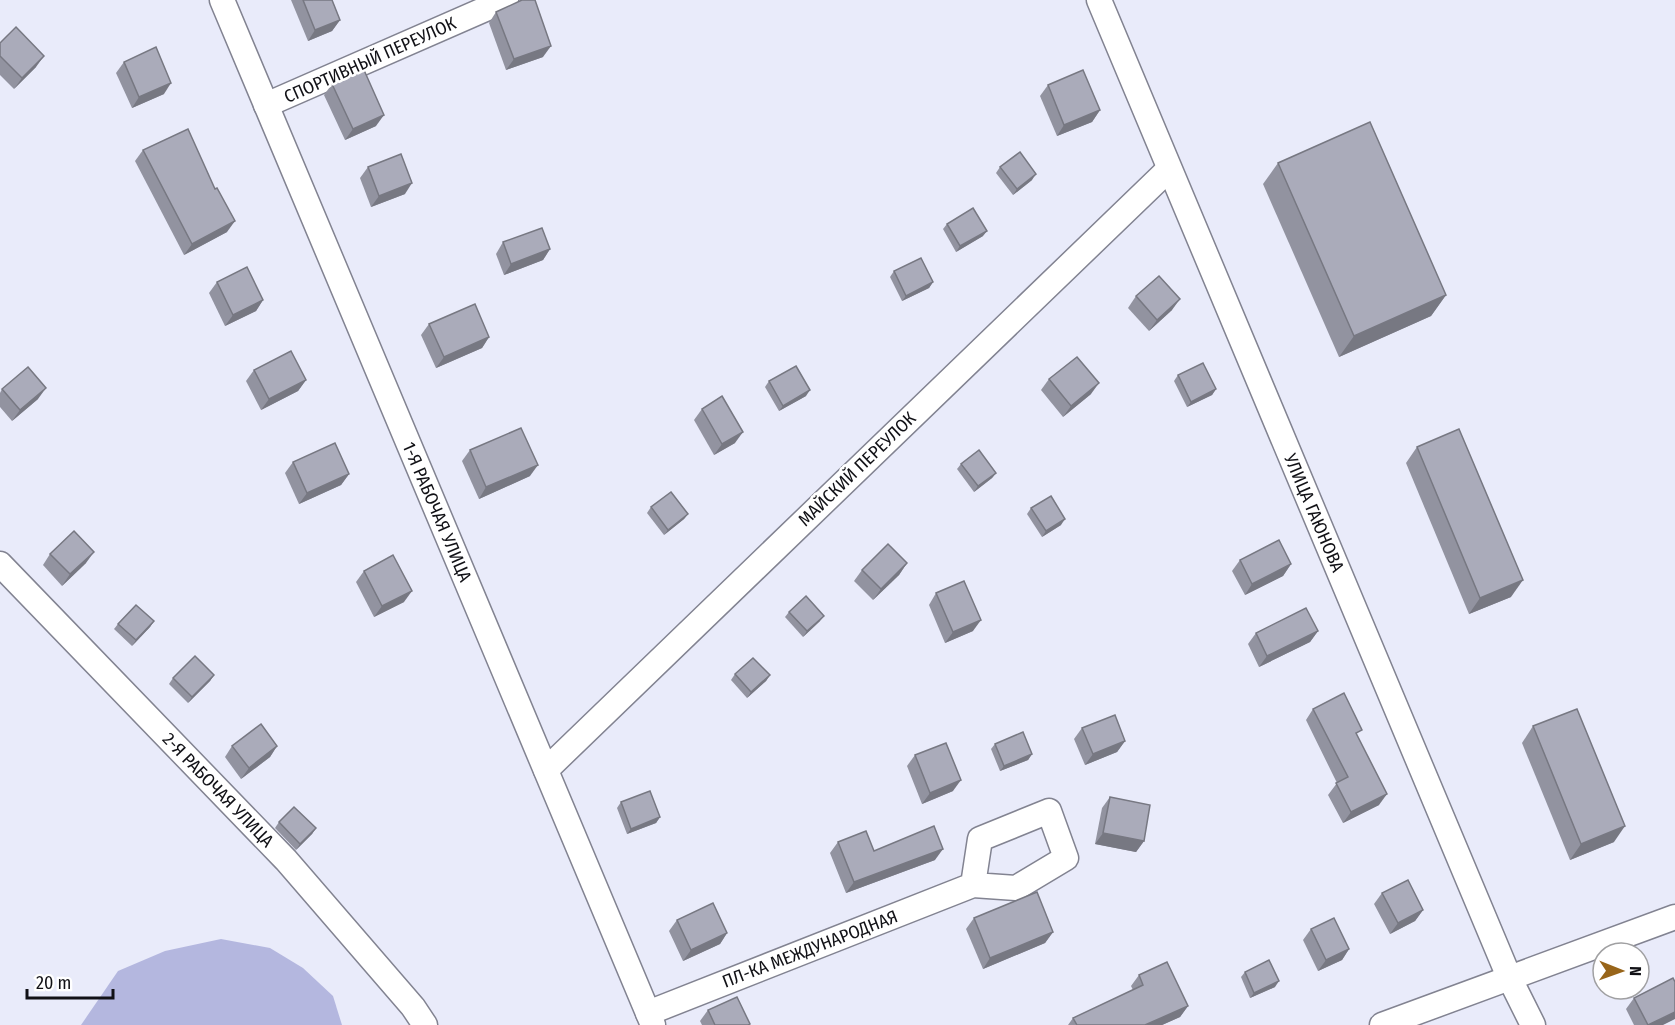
<svg xmlns="http://www.w3.org/2000/svg" width="1675" height="1025" viewBox="0 0 1675 1025" font-family="'Fira Sans Condensed',sans-serif">
<rect width="100%" height="100%" fill="#e9ebfa"/>
<polygon fill="#b4b7df" points="221,939 270,948 303,968 333,996 342,1025 81,1025 118,971 165,951"/>
<g fill="none" stroke-linecap="round" stroke-linejoin="round">
<g stroke="#828391" stroke-width="27">
<g id="minor">
<polyline points="222,0 653,1025"/>
<polyline points="1099,0 1509,977 1533,1025"/>
<polyline points="266,105 506,0"/>
<polyline points="0,564 286,860 413,1007 425,1025"/>
<polyline points="546,770 1169,169"/>
<polyline points="648,1013 973,885 1016,888 1066,858 1049,811 980,839 973,885"/>
<polyline points="1382,1025 1675,917"/>
</g>
</g>
<use href="#minor" stroke="#fff" stroke-width="24"/>
</g>
<g fill="#9293a0">
<polygon points="291,0 332,0 340,20 332,31 308,41"/>
<polygon points="496,12 543,57 506,70 489,23"/>
<polygon points="0,43 36,67 14,89 0,75"/>
<polygon points="124,62 164,94 132,108 116,73"/>
<polygon points="332,84 376,126 345,140 324,95"/>
<polygon points="1048,85 1100,110 1092,122 1057,136 1040,96"/>
<polygon points="143,150 227,232 184,255 135,161"/>
<polygon points="1278,163 1446,295 1431,316 1339,357 1263,184"/>
<polygon points="368,167 405,194 371,207 360,178"/>
<polygon points="1000,167 1032,180 1013,195 996,173"/>
<polygon points="947,224 983,236 956,252 943,229"/>
<polygon points="503,242 550,249 543,260 504,275 496,254"/>
<polygon points="894,271 933,282 929,288 902,301 890,277"/>
<polygon points="217,282 263,300 256,311 225,326 209,293"/>
<polygon points="1136,296 1172,310 1149,331 1128,308"/>
<polygon points="429,324 489,337 482,348 436,368 421,335"/>
<polygon points="254,370 306,380 298,391 261,410 246,381"/>
<polygon points="1178,375 1216,389 1212,395 1187,407 1174,381"/>
<polygon points="1049,379 1091,394 1063,417 1041,390"/>
<polygon points="769,381 806,396 779,411 765,387"/>
<polygon points="2,389 38,399 12,421 0,407 0,393"/>
<polygon points="702,409 735,443 714,455 694,420"/>
<polygon points="1417,447 1511,597 1469,614 1406,463"/>
<polygon points="470,450 530,476 479,499 462,461"/>
<polygon points="293,462 349,474 341,485 299,504 285,473"/>
<polygon points="961,464 996,473 992,478 974,492 957,469"/>
<polygon points="651,507 688,514 684,519 664,535 647,513"/>
<polygon points="1031,508 1061,525 1042,537 1027,514"/>
<polygon points="50,554 86,563 62,586 43,565"/>
<polygon points="1240,560 1291,564 1283,576 1245,595 1232,571"/>
<polygon points="907,563 899,575 873,600 854,581 862,570"/>
<polygon points="364,571 404,602 374,617 356,582"/>
<polygon points="936,593 973,631 945,643 929,605"/>
<polygon points="789,612 820,621 803,637 785,617"/>
<polygon points="154,621 150,627 132,646 114,629 118,624"/>
<polygon points="1318,631 1310,642 1259,667 1248,644 1256,633"/>
<polygon points="735,674 770,675 766,681 747,698 731,680"/>
<polygon points="214,675 210,681 188,703 169,684 173,678"/>
<polygon points="1313,709 1357,737 1379,805 1343,823 1328,795 1337,783 1306,720"/>
<polygon points="1533,726 1614,842 1570,860 1522,743"/>
<polygon points="1082,728 1125,741 1117,752 1085,765 1074,739"/>
<polygon points="995,744 1032,754 1028,760 1000,771 991,749"/>
<polygon points="232,746 277,746 270,757 241,779 225,757"/>
<polygon points="915,755 953,791 922,804 907,766"/>
<polygon points="1110,797 1144,841 1136,852 1095,844 1102,808"/>
<polygon points="621,802 660,817 656,823 627,834 617,808"/>
<polygon points="279,822 316,828 312,834 296,850 275,828"/>
<polygon points="838,842 874,851 935,860 846,893 830,853"/>
<polygon points="1382,893 1423,910 1415,921 1390,934 1374,904"/>
<polygon points="974,918 1053,932 1045,943 983,969 966,929"/>
<polygon points="677,920 727,933 720,944 683,961 669,931"/>
<polygon points="1311,929 1349,949 1342,960 1318,971 1303,940"/>
<polygon points="1245,972 1275,987 1250,998 1241,977"/>
<polygon points="1139,975 1188,1006 1180,1017 1162,1025 1068,1025 1073,1018 1133,990 1131,986"/>
<polygon points="1634,998 1663,1025 1634,1025 1626,1009"/>
<polygon points="708,1010 749,1025 702,1025 700,1021"/>
</g>
<g fill="#777882">
<polygon points="340,20 332,31 308,41 315,30"/>
<polygon points="551,46 543,57 506,70 514,59"/>
<polygon points="44,56 36,67 14,89 22,78"/>
<polygon points="171,83 164,94 132,108 139,97"/>
<polygon points="1100,110 1092,122 1057,136 1064,125"/>
<polygon points="384,115 376,126 345,140 353,129"/>
<polygon points="1036,174 1032,180 1013,195 1017,189"/>
<polygon points="412,183 405,194 371,207 379,196"/>
<polygon points="235,221 227,232 184,255 192,244"/>
<polygon points="987,231 983,236 956,252 960,246"/>
<polygon points="550,249 543,260 504,275 511,264"/>
<polygon points="933,282 929,288 902,301 906,296"/>
<polygon points="1446,295 1431,316 1339,357 1354,336"/>
<polygon points="1180,299 1172,310 1149,331 1157,320"/>
<polygon points="263,300 256,311 225,326 233,315"/>
<polygon points="489,337 482,348 436,368 444,357"/>
<polygon points="306,380 298,391 261,410 269,399"/>
<polygon points="1099,383 1091,394 1063,417 1071,406"/>
<polygon points="46,388 38,399 12,421 20,410"/>
<polygon points="1216,389 1212,395 1187,407 1191,402"/>
<polygon points="810,390 806,396 779,411 783,406"/>
<polygon points="743,432 735,443 714,455 722,444"/>
<polygon points="538,465 530,476 479,499 486,487"/>
<polygon points="996,473 992,478 974,492 978,486"/>
<polygon points="349,474 341,485 299,504 307,493"/>
<polygon points="688,514 684,519 664,535 668,530"/>
<polygon points="1065,519 1061,525 1042,537 1046,531"/>
<polygon points="94,552 86,563 62,586 70,574"/>
<polygon points="907,563 899,575 873,600 881,589"/>
<polygon points="1291,564 1283,576 1245,595 1252,584"/>
<polygon points="1523,580 1511,597 1469,614 1480,598"/>
<polygon points="412,591 404,602 374,617 382,606"/>
<polygon points="824,616 820,621 803,637 807,631"/>
<polygon points="981,620 973,631 945,643 953,632"/>
<polygon points="154,621 150,627 132,646 136,640"/>
<polygon points="1318,631 1310,642 1259,667 1267,656"/>
<polygon points="214,675 210,681 188,703 192,697"/>
<polygon points="770,675 766,681 747,698 751,692"/>
<polygon points="1125,741 1117,752 1085,765 1093,754"/>
<polygon points="277,746 270,757 241,779 249,768"/>
<polygon points="1032,754 1028,760 1000,771 1004,766"/>
<polygon points="961,780 953,791 922,804 930,793"/>
<polygon points="1387,794 1379,805 1343,823 1351,812"/>
<polygon points="660,817 656,823 627,834 631,829"/>
<polygon points="1625,826 1614,842 1570,860 1581,844"/>
<polygon points="316,828 312,834 296,850 300,844"/>
<polygon points="1103,833 1144,841 1136,852 1095,844"/>
<polygon points="943,849 935,860 846,893 854,882"/>
<polygon points="1423,910 1415,921 1390,934 1398,923"/>
<polygon points="1053,932 1045,943 983,969 990,958"/>
<polygon points="727,933 720,944 683,961 691,950"/>
<polygon points="1349,949 1342,960 1318,971 1326,960"/>
<polygon points="1279,981 1275,987 1250,998 1254,993"/>
<polygon points="1188,1006 1180,1017 1162,1025 1145,1025"/>
<polygon points="1675,1012 1675,1019 1663,1025 1648,1025"/>
</g>
<g fill="#aaabba" stroke="#777882" stroke-width="1.5">
<polygon points="303,0 332,0 340,20 315,30"/>
<polygon points="522,0 535,0 551,46 514,59 496,12"/>
<polygon points="16,27 44,56 22,78 0,56 0,43"/>
<polygon points="156,47 171,83 139,97 124,62"/>
<polygon points="364,70 384,115 353,129 332,84"/>
<polygon points="1083,70 1100,110 1064,125 1048,85"/>
<polygon points="1370,122 1446,295 1354,336 1278,163"/>
<polygon points="188,129 215,189 217,188 235,221 192,244 143,150"/>
<polygon points="1020,152 1036,174 1017,189 1000,167"/>
<polygon points="401,154 412,183 379,196 368,167"/>
<polygon points="973,208 987,231 960,246 947,224"/>
<polygon points="542,228 550,249 511,264 503,242"/>
<polygon points="921,258 933,282 906,296 894,271"/>
<polygon points="247,267 263,300 233,315 217,282"/>
<polygon points="1159,276 1180,299 1157,320 1136,296"/>
<polygon points="475,304 489,337 444,357 429,324"/>
<polygon points="291,351 306,380 269,399 254,370"/>
<polygon points="1077,357 1099,383 1071,406 1049,379"/>
<polygon points="1203,363 1216,389 1191,402 1178,375"/>
<polygon points="796,366 810,390 783,406 769,381"/>
<polygon points="28,367 46,388 20,410 2,389"/>
<polygon points="722,396 743,432 722,444 702,409"/>
<polygon points="521,428 538,465 486,487 470,450"/>
<polygon points="1459,429 1523,580 1480,598 1417,447"/>
<polygon points="335,443 349,474 307,493 293,462"/>
<polygon points="979,450 996,473 978,486 961,464"/>
<polygon points="671,492 688,514 668,530 651,507"/>
<polygon points="1051,496 1065,519 1046,531 1031,508"/>
<polygon points="74,531 94,552 70,574 50,554"/>
<polygon points="1279,540 1291,564 1252,584 1240,560"/>
<polygon points="888,544 907,563 881,589 862,570"/>
<polygon points="393,555 412,591 382,606 364,571"/>
<polygon points="964,581 981,620 953,632 936,593"/>
<polygon points="806,596 824,616 807,631 789,612"/>
<polygon points="136,605 154,621 136,640 118,624"/>
<polygon points="1306,608 1318,631 1267,656 1256,633"/>
<polygon points="195,656 214,675 192,697 173,678"/>
<polygon points="753,658 770,675 751,692 735,674"/>
<polygon points="1344,693 1362,730 1356,733 1387,794 1351,812 1336,783 1348,777 1313,709"/>
<polygon points="1577,709 1625,826 1581,844 1533,726"/>
<polygon points="1115,715 1125,741 1093,754 1082,728"/>
<polygon points="261,724 277,746 249,768 232,746"/>
<polygon points="1023,732 1032,754 1004,766 995,744"/>
<polygon points="946,743 961,780 930,793 915,755"/>
<polygon points="650,791 660,817 631,829 621,802"/>
<polygon points="1110,797 1150,805 1144,841 1103,833"/>
<polygon points="294,807 316,828 300,844 279,822"/>
<polygon points="934,826 943,849 854,882 838,842 866,831 874,851"/>
<polygon points="1408,880 1423,910 1398,923 1382,893"/>
<polygon points="1037,892 1053,932 990,958 974,918"/>
<polygon points="713,903 727,933 691,950 677,920"/>
<polygon points="1334,918 1349,949 1326,960 1311,929"/>
<polygon points="1269,960 1279,981 1254,993 1245,972"/>
<polygon points="1167,962 1188,1006 1145,1025 1077,1025 1073,1018 1143,985 1139,975"/>
<polygon points="1673,978 1675,982 1675,1012 1648,1025 1634,998"/>
<polygon points="737,997 750,1024 748,1025 715,1025 708,1010"/>
</g>
<g text-anchor="middle" stroke-width="5" stroke-linejoin="round" paint-order="stroke">
<g font-size="18" fill="#111116" stroke="#fff">
<text transform="translate(370 60) rotate(-24)" y="6">СПОРТИВНЫЙ ПЕРЕУЛОК</text>
<text transform="translate(857 469) rotate(-44)" y="6">МАЙСКИЙ ПЕРЕУЛОК</text>
<text transform="translate(437 512) rotate(67)" y="6">1-Я РАБОЧАЯ УЛИЦА</text>
<text transform="translate(1314 513) rotate(67)" y="6">УЛИЦА ГАЮНОВА</text>
<text transform="translate(218 790) rotate(46)" y="6">2-Я РАБОЧАЯ УЛИЦА</text>
<text transform="translate(810 949) rotate(-21)" y="6">ПЛ-КА МЕЖДУНАРОДНАЯ</text>
</g>
</g>
<g transform="translate(1621 971) rotate(91)"><circle r="28" fill="#ffffff" stroke="#a0a0a2" stroke-width="1.5"/>
<path d="M0-4.5L10 22L0 15L-10 22Z" fill="#98651a"/>
<text y="-9" font-size="16" font-weight="bold" text-anchor="middle" fill="#111116">N</text>
</g>
<path d="M27 989v9h86v-9" fill="none" stroke="#111116" stroke-width="3"/>
<text x="36" y="989" font-size="18" fill="#111116" stroke="#ffffff" stroke-width="4.5" paint-order="stroke">20 m</text>
</svg>
